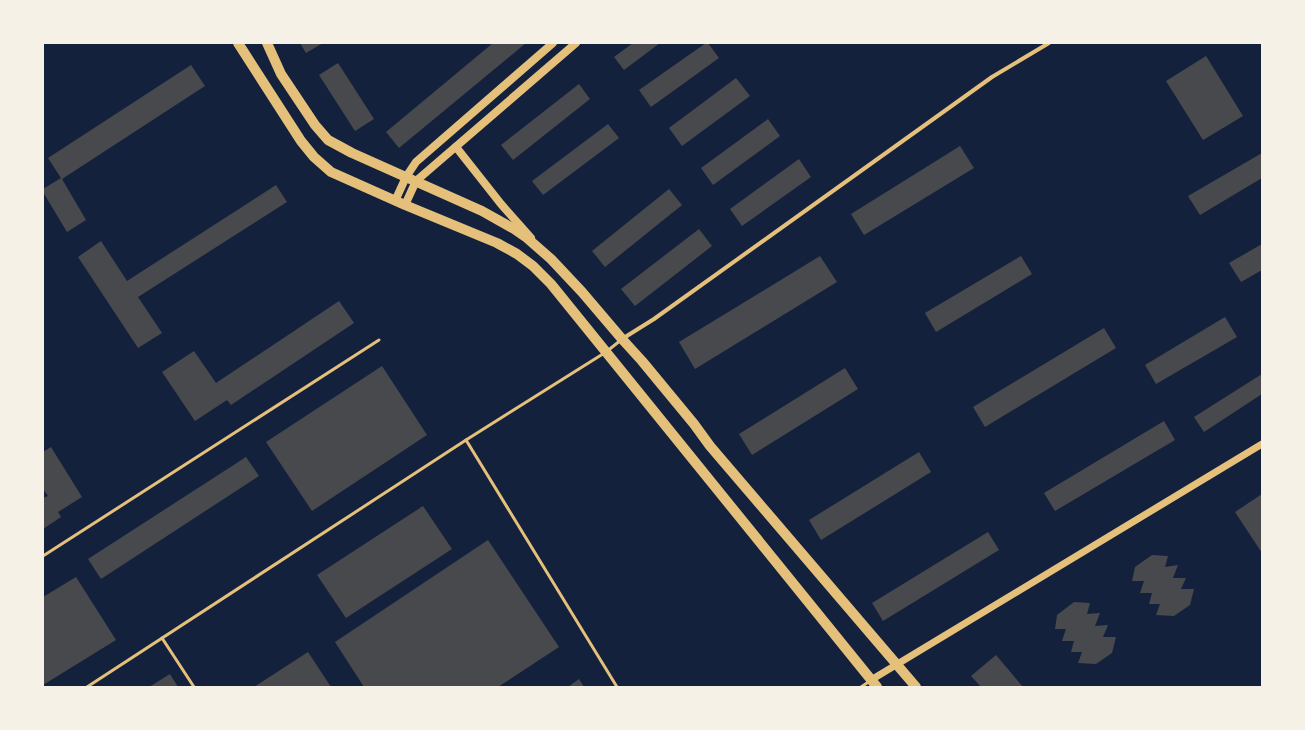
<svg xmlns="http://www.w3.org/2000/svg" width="1305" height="730" viewBox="0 0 1305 730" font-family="'Public Sans',sans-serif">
<rect width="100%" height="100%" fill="#14213d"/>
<g fill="#48494c">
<polygon points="300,43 323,43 306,53"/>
<polygon points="493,43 526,43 399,148 386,132"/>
<polygon points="633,43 660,43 624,70 614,57"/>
<polygon points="706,43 708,43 719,58 651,107 639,90"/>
<polygon points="1206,56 1243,116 1203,140 1166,81"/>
<polygon points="338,63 374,119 355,131 319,75"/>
<polygon points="191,65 205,86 62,179 86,220 67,232 43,192 43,189 61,178 48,158"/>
<polygon points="736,78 750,96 682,146 669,128"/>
<polygon points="579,84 590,99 513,160 501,145"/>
<polygon points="768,119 780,136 713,185 701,168"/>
<polygon points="608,124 619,138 543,195 532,181"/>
<polygon points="960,146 974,168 864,235 851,214"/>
<polygon points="1262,153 1262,178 1200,215 1188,196"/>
<polygon points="799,159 811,177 742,226 730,209"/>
<polygon points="276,185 287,202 138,297 162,333 138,348 78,257 101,241 127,281"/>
<polygon points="669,189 682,205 605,267 592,251"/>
<polygon points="699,229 712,246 635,306 621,289"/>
<polygon points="1262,244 1262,270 1241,282 1229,263"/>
<polygon points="820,256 837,282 695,369 679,342"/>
<polygon points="1021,256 1032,274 936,332 925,313"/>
<polygon points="339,301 354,323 231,405 227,400 195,421 162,372 194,351 216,383"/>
<polygon points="1225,317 1237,337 1156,384 1145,365"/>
<polygon points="1104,328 1116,348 985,427 973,407"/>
<polygon points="382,366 427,435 312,511 266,442"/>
<polygon points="845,368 858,389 752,455 739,434"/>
<polygon points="1262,374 1262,394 1204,432 1194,417"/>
<polygon points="1164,421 1175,440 1055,511 1044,493"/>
<polygon points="51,447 82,497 58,512 61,517 43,529 43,498 48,496 43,489 43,452"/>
<polygon points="919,452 931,472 821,540 809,520"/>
<polygon points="246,457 259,476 101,579 88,559"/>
<polygon points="1262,494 1262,553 1235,512"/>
<polygon points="423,506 452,549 346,618 317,575"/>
<polygon points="988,532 999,550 883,621 872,603"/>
<polygon points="488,540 559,647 498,687 364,687 335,642"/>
<polygon points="1152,555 1168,556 1165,567 1178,565 1173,578 1186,578 1181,589 1194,589 1190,605 1174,616 1156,615 1160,604 1149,604 1152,593 1140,593 1144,581 1132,581 1135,567"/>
<polygon points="76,577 116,640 43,685 43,597"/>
<polygon points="1074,602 1090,603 1087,614 1100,613 1095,626 1108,625 1103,637 1116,637 1112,653 1096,664 1078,663 1082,652 1071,652 1074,641 1062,641 1066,629 1055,629 1057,615"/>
<polygon points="308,652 331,687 254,687"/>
<polygon points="996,655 1023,687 981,687 971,676"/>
<polygon points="170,674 178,687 149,687"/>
<polygon points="579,679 584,687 568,687"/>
</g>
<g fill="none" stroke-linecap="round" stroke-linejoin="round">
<g stroke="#e5c07b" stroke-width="3">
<polyline points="466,440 606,352 621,340"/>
<polyline points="43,556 379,340"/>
<polyline points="162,638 194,687"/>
<polyline points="87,687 466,440 617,687"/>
<polyline points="861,687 870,681"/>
</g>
<polyline stroke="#e5c07b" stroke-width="4" points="622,339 654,319 992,77 1049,43"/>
<polyline stroke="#e5c07b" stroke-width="7" points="871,680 1262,444"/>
<g stroke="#e5c07b" stroke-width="8">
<polyline points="456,147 501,204 531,238"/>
<polyline points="395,201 406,177 416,162 553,43"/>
<polyline points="405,205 416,181 576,43"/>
</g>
<g stroke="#e5c07b" stroke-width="10">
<polyline points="238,43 301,141 314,157 331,172 405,205 497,243 517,254 533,266 551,284 877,687"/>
<polyline points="267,43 281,74 315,125 328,140 352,153 482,211 514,229 527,238 551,259 582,292 622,339 642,361 694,424 710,446 916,687"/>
</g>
</g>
<rect width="1305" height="730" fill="none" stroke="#f6f1e7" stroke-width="88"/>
</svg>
